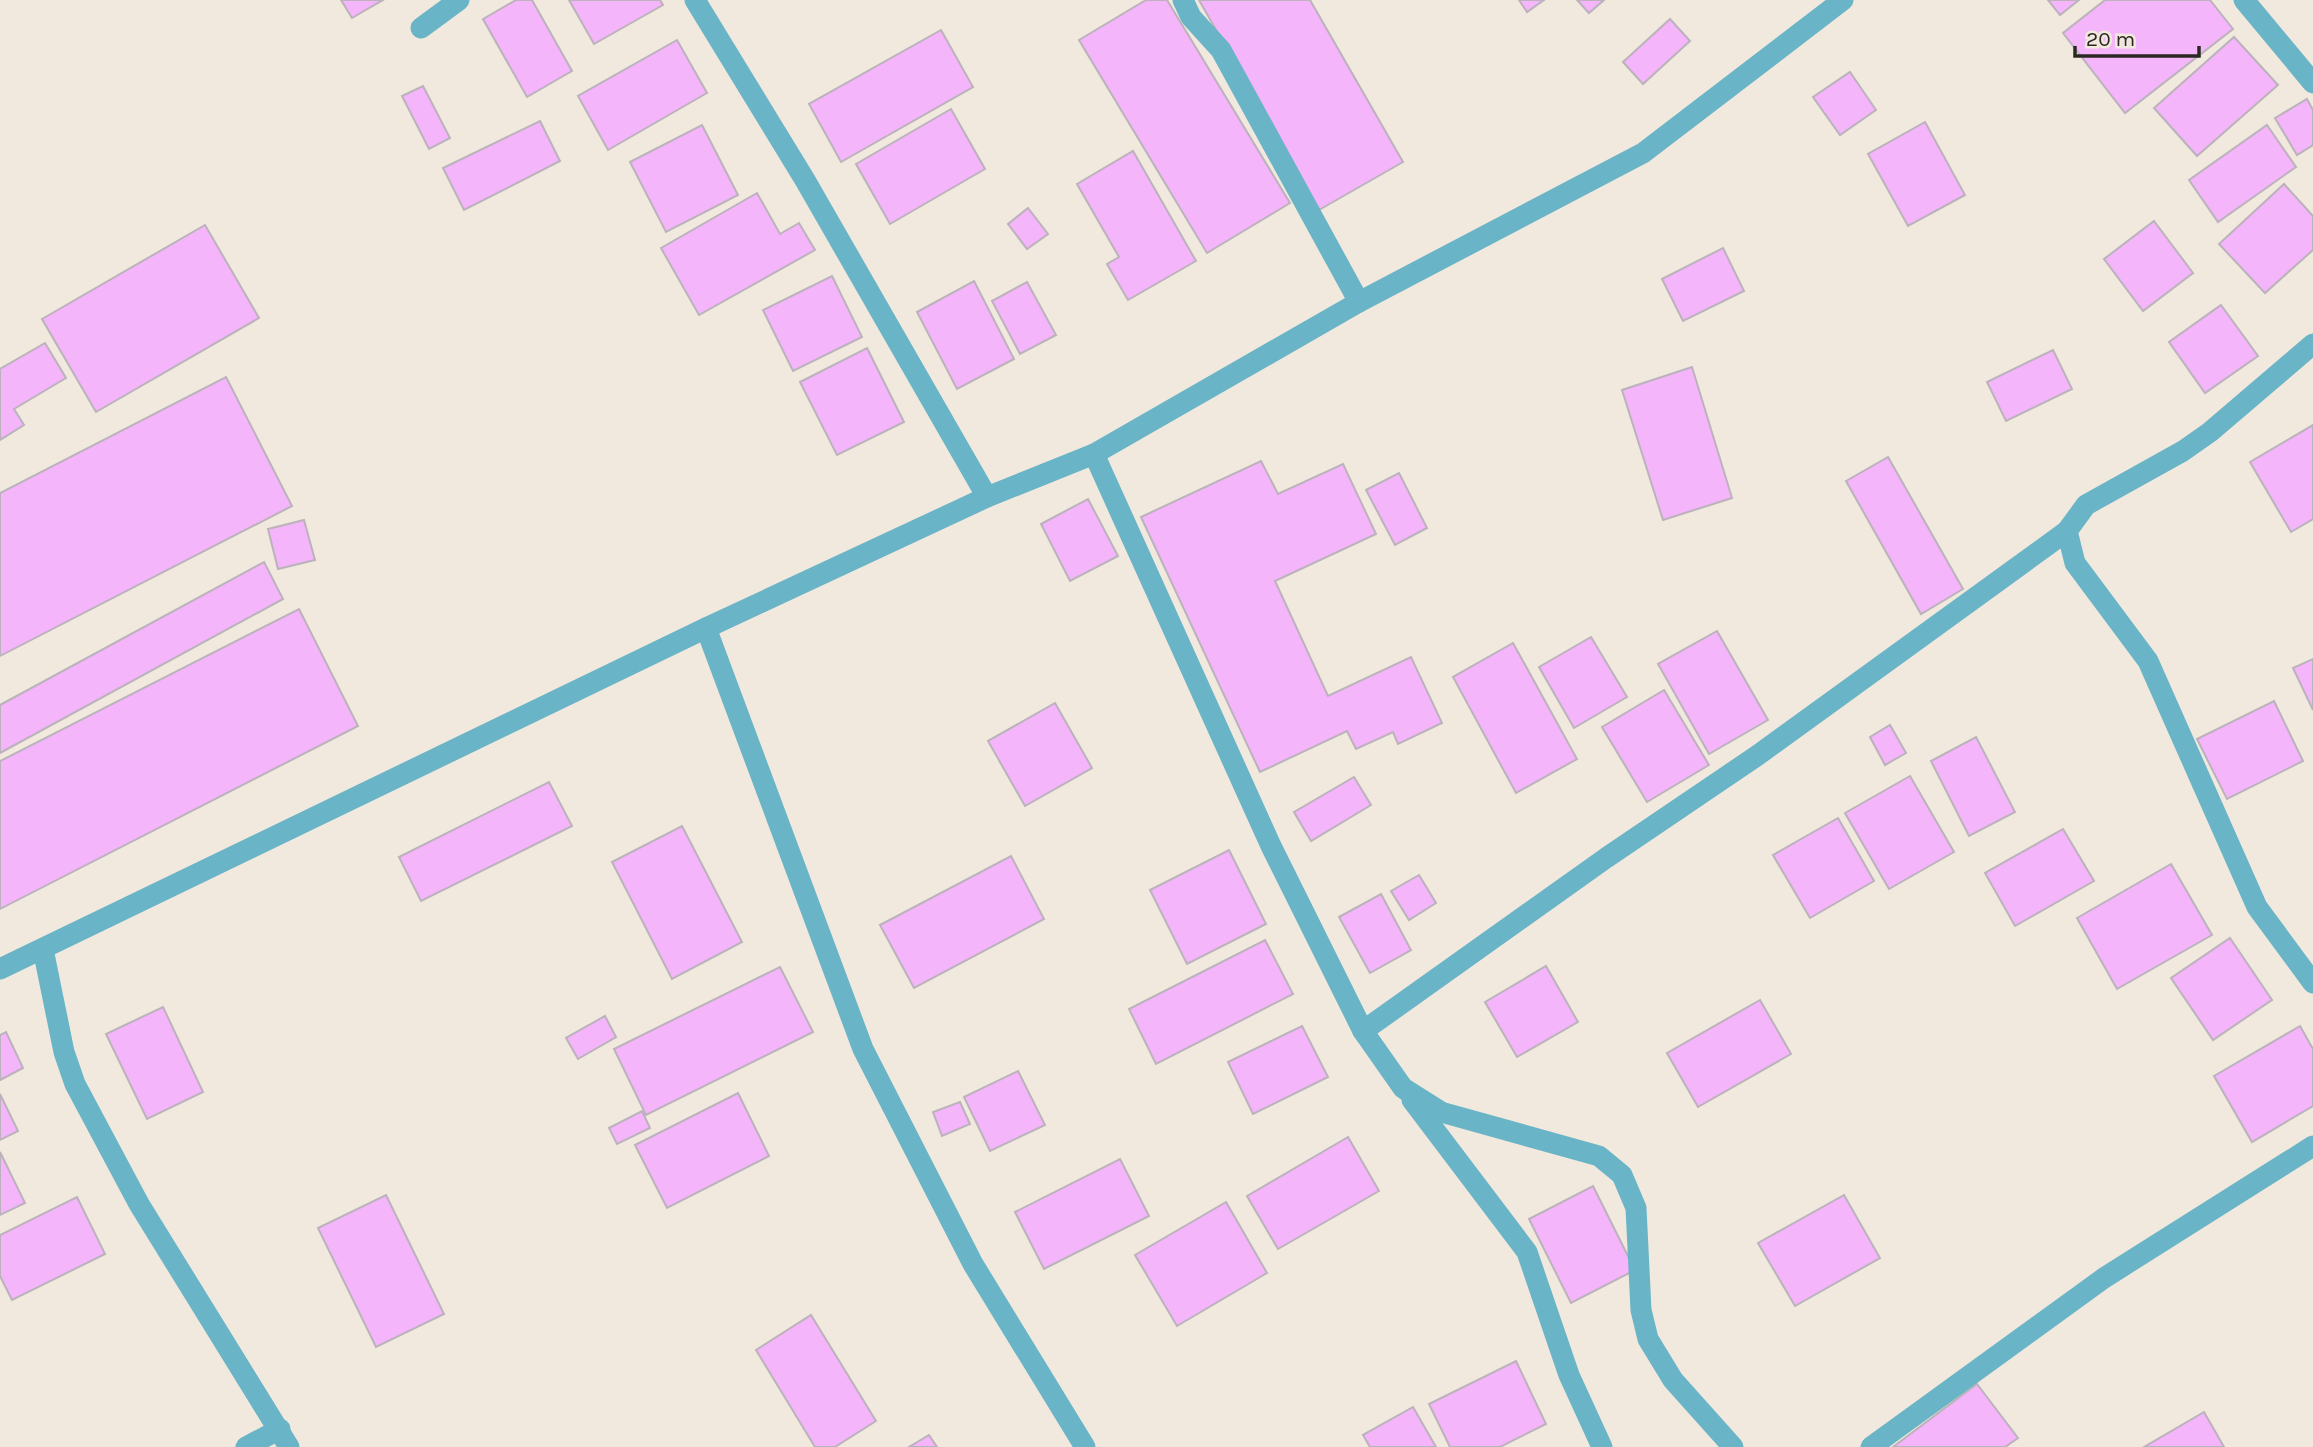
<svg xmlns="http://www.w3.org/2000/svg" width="2313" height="1447" viewBox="0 0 2313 1447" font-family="Karla,sans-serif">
<rect width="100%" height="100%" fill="#f1e9de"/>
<g fill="#f4b5fa" stroke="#bbb2bc" stroke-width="2">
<polygon points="341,0 383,0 352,18"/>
<polygon points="516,0 532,0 572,71 527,97 483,19"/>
<polygon points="569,0 660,0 663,5 594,44"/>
<polygon points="1146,0 1167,0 1290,203 1207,253 1079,40"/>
<polygon points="1199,0 1310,0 1403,162 1319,210"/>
<polygon points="1519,0 1544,0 1527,12"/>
<polygon points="1577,0 1604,0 1589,13"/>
<polygon points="2048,0 2079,0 2060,15"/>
<polygon points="2105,0 2210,0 2233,29 2125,113 2063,33"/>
<polygon points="1670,19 1690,41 1643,84 1623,62"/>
<polygon points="941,30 973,87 841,162 809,104"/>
<polygon points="2234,37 2278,85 2197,156 2154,108"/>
<polygon points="677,40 707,93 608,150 578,96"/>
<polygon points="1850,72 1876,110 1840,135 1813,97"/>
<polygon points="423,86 450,138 429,149 402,96"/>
<polygon points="2307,99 2313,110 2313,145 2297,155 2275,118"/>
<polygon points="951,109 985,169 890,224 856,164"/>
<polygon points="540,121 560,161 464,210 443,168"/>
<polygon points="1925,122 1965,195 1908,226 1868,154"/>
<polygon points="702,125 738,195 666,232 630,162"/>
<polygon points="2267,125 2296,167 2218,222 2189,180"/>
<polygon points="1133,151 1196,261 1128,300 1107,264 1119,257 1077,184"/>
<polygon points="2284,184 2313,216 2313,250 2265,293 2219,244"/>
<polygon points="757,193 780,234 799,223 815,250 699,315 661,248"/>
<polygon points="1028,208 1048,234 1027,249 1008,224"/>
<polygon points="2154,221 2193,273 2143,311 2104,259"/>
<polygon points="205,225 259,318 96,412 42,319"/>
<polygon points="1723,248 1744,291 1683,321 1662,279"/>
<polygon points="832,276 862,337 793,371 763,310"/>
<polygon points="974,281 1014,359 957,389 917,312"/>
<polygon points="1027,282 1056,335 1020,354 992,301"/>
<polygon points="2221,305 2258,356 2205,393 2169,342"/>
<polygon points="45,343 66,378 14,409 24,425 0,440 0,369"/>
<polygon points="867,348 904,422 837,455 800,382"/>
<polygon points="2053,350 2072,389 2006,421 1987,382"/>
<polygon points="1692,367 1732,498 1663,520 1622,390"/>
<polygon points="226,377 292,506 0,656 0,493"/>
<polygon points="2313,425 2313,519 2291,532 2250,462"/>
<polygon points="1888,457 1963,589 1921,614 1846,481"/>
<polygon points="1261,461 1278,494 1343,464 1376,534 1275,581 1328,696 1411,657 1442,723 1398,744 1393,732 1356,749 1347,731 1260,772 1141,517"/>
<polygon points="1399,473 1427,528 1395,545 1366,490"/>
<polygon points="1088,499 1118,556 1070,581 1041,524"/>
<polygon points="304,520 315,560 278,569 268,529"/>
<polygon points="264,562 283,599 0,753 0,705"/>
<polygon points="299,609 358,726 0,909 0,761"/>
<polygon points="1717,631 1768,720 1709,754 1658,664"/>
<polygon points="1591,637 1627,697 1574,728 1539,667"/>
<polygon points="1513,643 1577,759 1516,793 1453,677"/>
<polygon points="2313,659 2313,710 2293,668"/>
<polygon points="1664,690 1709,765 1647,802 1602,727"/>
<polygon points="2274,701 2303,761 2227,799 2197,739"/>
<polygon points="1055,703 1092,768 1025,806 988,741"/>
<polygon points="1890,725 1906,753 1885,765 1870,737"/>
<polygon points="1976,737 2015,812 1969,836 1931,761"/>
<polygon points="1910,776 1954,852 1889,889 1845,813"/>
<polygon points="1354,777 1371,805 1311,841 1294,812"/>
<polygon points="549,782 572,826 421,901 399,857"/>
<polygon points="1838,818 1874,881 1810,918 1773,855"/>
<polygon points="682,826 742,942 672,979 612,862"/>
<polygon points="2063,829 2094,881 2015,926 1985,873"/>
<polygon points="1229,850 1266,924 1187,964 1150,890"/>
<polygon points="1011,856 1044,919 914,988 880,925"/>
<polygon points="2171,864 2212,935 2117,989 2077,918"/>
<polygon points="1419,875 1436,903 1409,920 1391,891"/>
<polygon points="1381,894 1411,950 1370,973 1339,917"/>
<polygon points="2230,938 2272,1000 2213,1040 2171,978"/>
<polygon points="1265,940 1293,994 1156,1064 1129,1009"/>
<polygon points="1546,966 1578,1022 1517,1057 1485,1002"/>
<polygon points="780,967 813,1032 646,1115 614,1049"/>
<polygon points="1760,1000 1791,1054 1698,1107 1667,1053"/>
<polygon points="163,1007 203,1092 147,1119 106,1034"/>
<polygon points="605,1016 616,1037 578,1059 566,1038"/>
<polygon points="1302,1026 1328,1077 1253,1114 1228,1062"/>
<polygon points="2300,1026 2313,1049 2313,1106 2252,1142 2214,1076"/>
<polygon points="6,1032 23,1068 0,1080 0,1035"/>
<polygon points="1018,1071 1045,1125 990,1151 964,1097"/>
<polygon points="738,1093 769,1156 667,1208 635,1145"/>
<polygon points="0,1094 18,1131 0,1140"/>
<polygon points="960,1102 970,1124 942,1136 933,1112"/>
<polygon points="642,1111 650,1128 617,1144 609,1128"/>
<polygon points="1348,1137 1379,1191 1278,1249 1247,1196"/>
<polygon points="0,1152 25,1203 0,1215"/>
<polygon points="1120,1159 1149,1216 1044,1269 1015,1212"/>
<polygon points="1593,1186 1635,1270 1571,1303 1529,1219"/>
<polygon points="386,1195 444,1314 376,1347 318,1228"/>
<polygon points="1844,1195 1880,1258 1795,1306 1758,1243"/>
<polygon points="77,1197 105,1254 12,1300 0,1276 0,1235"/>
<polygon points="1226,1202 1267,1273 1177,1326 1135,1255"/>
<polygon points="811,1315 876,1421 835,1447 815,1447 756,1350"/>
<polygon points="1516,1361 1546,1424 1500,1447 1450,1447 1429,1404"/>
<polygon points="1977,1384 2018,1438 2005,1447 1893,1447"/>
<polygon points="1413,1407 1436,1447 1370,1447 1363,1435"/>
<polygon points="2204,1412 2224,1447 2144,1447"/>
<polygon points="929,1435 937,1447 909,1447"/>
</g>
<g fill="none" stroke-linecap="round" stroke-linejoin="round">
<g stroke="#6ab4c7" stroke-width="21">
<polyline points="695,0 805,180 987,497"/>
<polyline points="1183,0 1191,17 1221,50 1359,302"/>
<polyline points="2244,0 2313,83"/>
<polyline points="421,28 459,0"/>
<polyline points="1094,454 1271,846 1363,1031 1403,1088 1441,1112 1599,1156 1622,1175 1636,1208 1641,1310 1648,1339 1673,1380 1733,1447"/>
<polyline points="2067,531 2075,563 2148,661 2257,907 2313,983"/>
<polyline points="706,628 863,1049 973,1264 1085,1447"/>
<polyline points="43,949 64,1052 75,1084 139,1204 289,1447"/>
<polyline points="0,969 706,628 987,497 1094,454 1359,302 1643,153 1843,0"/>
<polyline points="1363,1031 1606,858 1758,755 2067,531 2086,505 2183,451 2210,432 2313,344"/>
<polyline points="1412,1100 1527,1252 1569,1375 1602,1447"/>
<polyline points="246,1447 280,1429"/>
<polyline points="1871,1447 2104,1278 2313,1146"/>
</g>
</g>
<path d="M2075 46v10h124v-10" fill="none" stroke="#2b2824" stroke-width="3.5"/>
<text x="2086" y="46" font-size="21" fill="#2b2824" stroke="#f1e9de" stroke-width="5" paint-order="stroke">20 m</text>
</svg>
